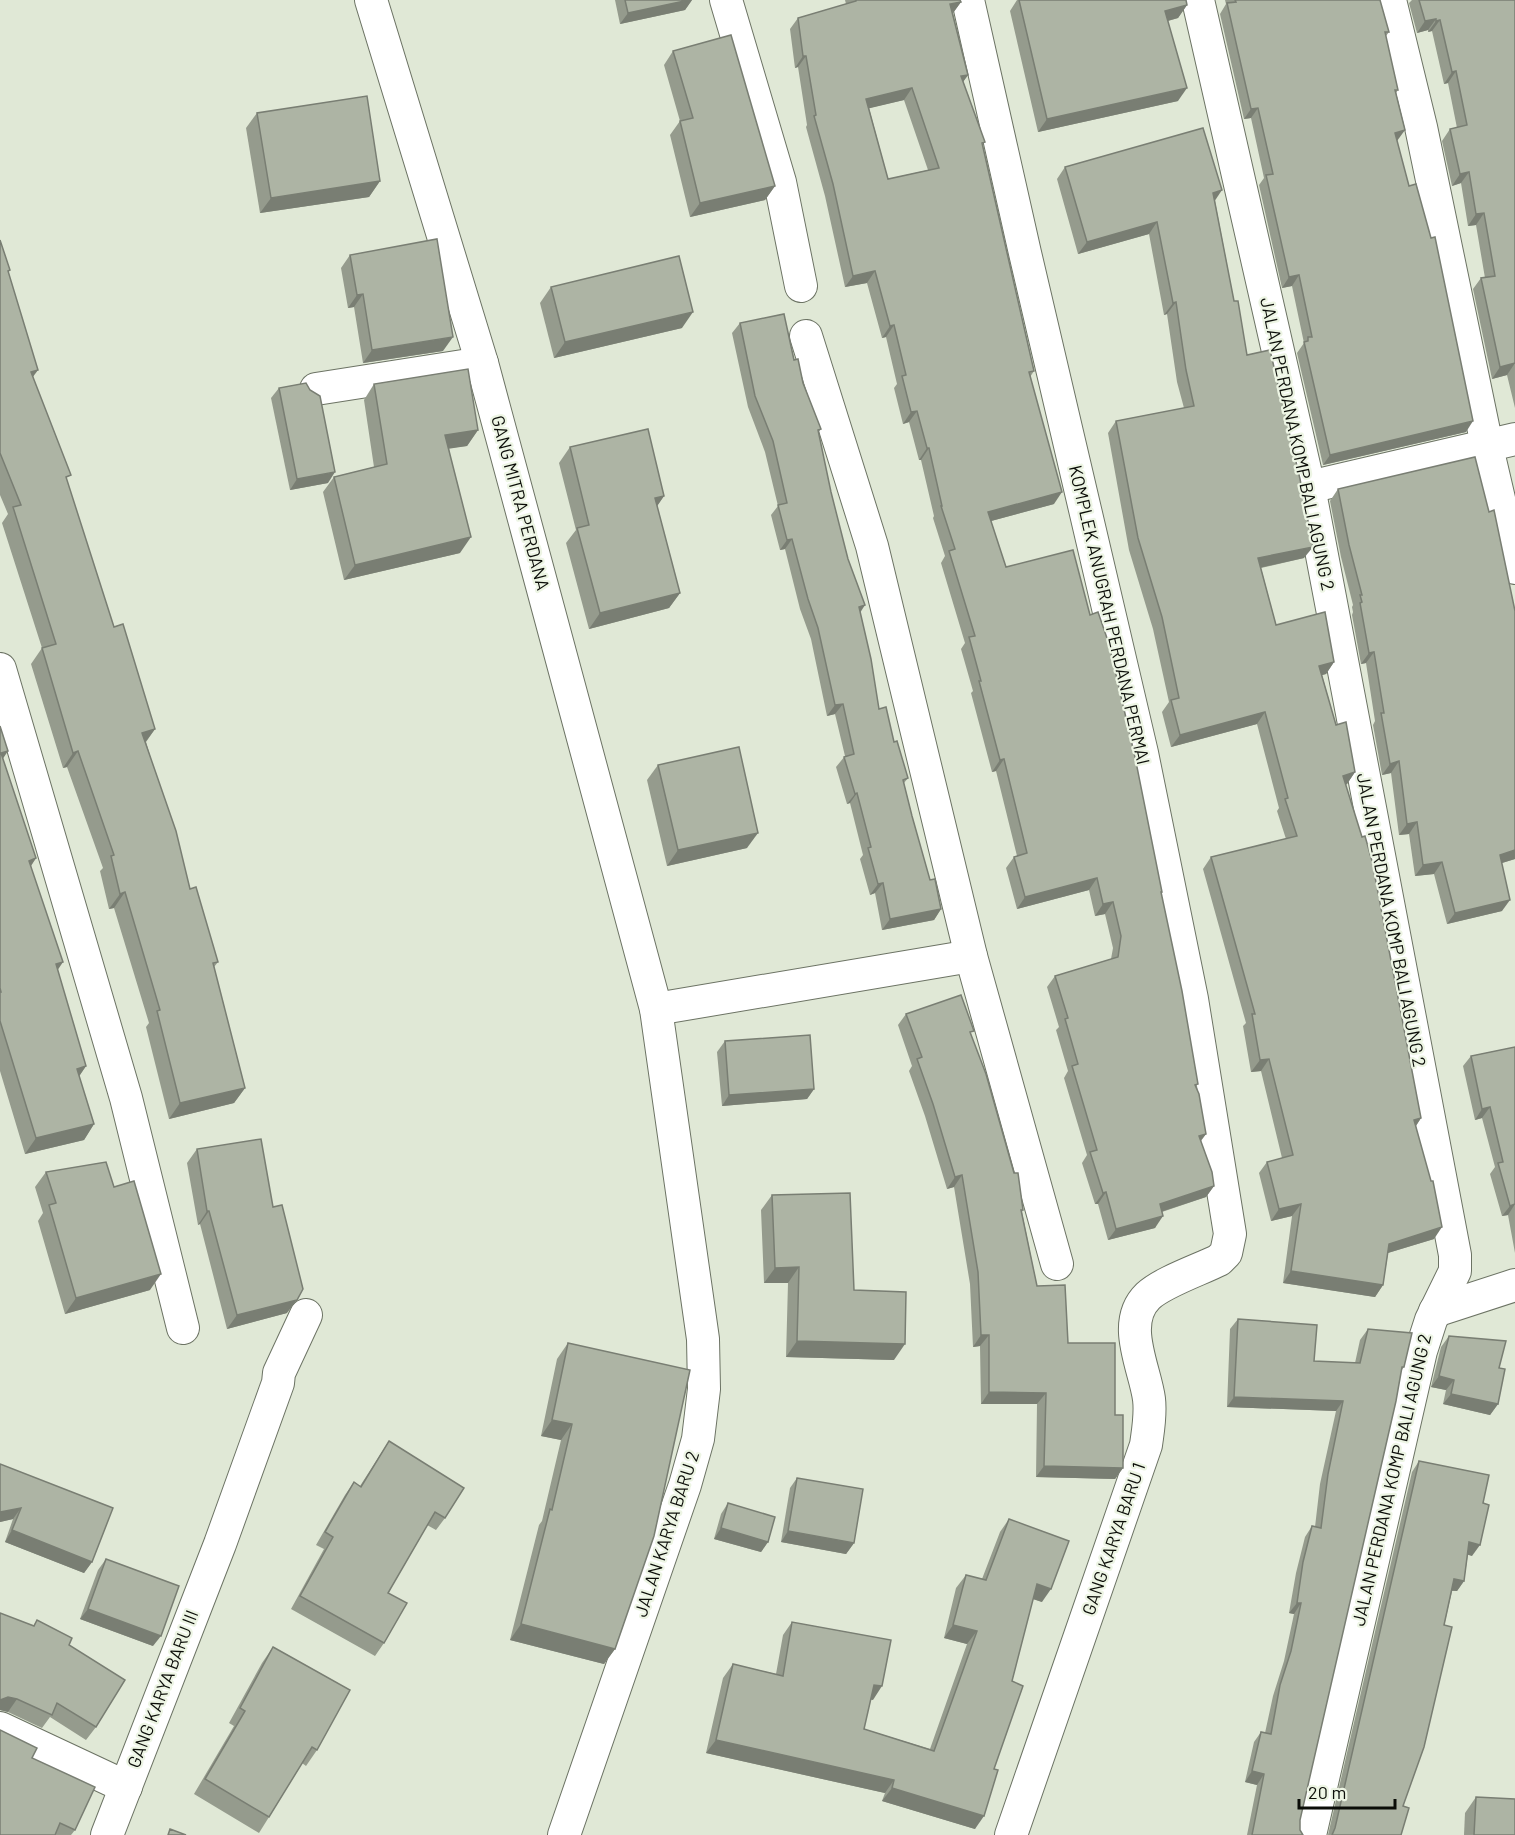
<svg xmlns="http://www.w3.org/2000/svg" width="1515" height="1835" viewBox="0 0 1515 1835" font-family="Barlow,sans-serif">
<rect width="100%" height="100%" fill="#e0e8d6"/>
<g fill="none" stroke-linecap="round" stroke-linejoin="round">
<g stroke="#6c7364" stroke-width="34">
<g id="minor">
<polyline points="371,0 482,363 656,1009 703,1339 704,1389 698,1439 685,1485 564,1835"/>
<polyline points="726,0 780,182 801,286"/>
<path d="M968,0L1025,253L1142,753L1192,999L1230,1234L1226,1253L1219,1260C1199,1270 1163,1282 1148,1296C1120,1323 1145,1368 1149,1399C1151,1415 1148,1430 1146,1445L1011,1835"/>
<polyline points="1198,0 1309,487 1455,1255 1455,1271 1431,1320 1421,1351 1310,1835"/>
<polyline points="1390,0 1421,127 1490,460 1515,568"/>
<polyline points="806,336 872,546 971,956 1057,1264"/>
<polyline points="316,389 482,363"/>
<polyline points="1309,487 1515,439"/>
<polyline points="0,669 126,1098 183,1328"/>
<polyline points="656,1009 971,956"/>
<polyline points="1435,1311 1515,1285"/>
<polyline points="0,1728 126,1787"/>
<polyline points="107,1835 220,1544 278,1383 279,1373 306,1315"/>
</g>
</g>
<use href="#minor" stroke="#fff" stroke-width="32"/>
</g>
<g fill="#959b8d" fill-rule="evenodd">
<polygon points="615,0 692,0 685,10 620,24"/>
<path d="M845,0H960L961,2L953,13L968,75L963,82L983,145L1034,371L1030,377L1054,504L991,521L1006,567L1162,892L1161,894L1206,1134L1201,1141L1214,1186L1206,1197L1162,1212L1155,1228L1108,1240L1098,1204H1095L1082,1163L1087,1155L1064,1078L1068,1071L1056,1030L1059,1027L1047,987L1055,976L1111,959L1113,948L1105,914L1095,916L1089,890L1017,909L1006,868L1014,857L1017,856L996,771L992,772L971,693L973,691L961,649L965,643L941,563L945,556L933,518L934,516L921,460H919L909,422L903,424L894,388L897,384L886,337L882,338L867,283L845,287L825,196L806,127L807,125L798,67L795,68L790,29L798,18L846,4ZM904,100L928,170L888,179L869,108Z"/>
<polygon points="1017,0 1186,0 1187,5 1178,18 1168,21 1178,101 1038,132 1010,11"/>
<polygon points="1225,0 1380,0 1389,32 1386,36 1398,90 1396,93 1397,141 1466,432 1323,465 1297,353 1304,343 1292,286 1282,288 1259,185 1264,178 1251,118 1244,119 1220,14 1226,4"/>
<polygon points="1412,0 1515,0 1515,408 1507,375 1492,379 1473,289 1481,278 1485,278 1476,225 1468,226 1461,183 1452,186 1442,141 1450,129 1457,128 1448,83 1444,84 1432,31 1428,32 1428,30 1417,33 1409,3"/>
<polygon points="673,51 775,186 765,200 690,217 670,135 680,121 664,65"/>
<polygon points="257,113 380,181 369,197 260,213 246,128"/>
<polygon points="1065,167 1215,201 1234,301 1247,355 1304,558 1261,568 1276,625 1334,662 1326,674 1322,675 1336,725 1355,772 1347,784 1346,785 1421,1118 1416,1126 1434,1239 1388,1253 1383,1285 1375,1297 1283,1283 1292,1216 1271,1221 1259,1173 1267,1162 1282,1158 1261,1071 1251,1072 1243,1026 1246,1023 1203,869 1211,857 1286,839 1277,811 1279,808 1257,724 1171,747 1162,712 1169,702 1153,629 1129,550 1108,433 1116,421 1184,408 1177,382 1167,314 1164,315 1149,234 1078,254 1057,179"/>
<polygon points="0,240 10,270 8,272 33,378 114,627 155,729 146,742 190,889 218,962 214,967 245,1088 234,1103 169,1119 146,1027 149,1023 114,908 109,909 100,871 103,868 67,767 63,768 31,664 42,648 2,523 8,514 0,495"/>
<polygon points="350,255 443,351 363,363 354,307 348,308 341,268"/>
<polygon points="551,287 682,328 554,358 540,303"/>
<polygon points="740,323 794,360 821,429 818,433 831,492 860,612 879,709 894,742 908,778 904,783 912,816 930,880 941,909 934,920 882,930 875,893 870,895 860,859 863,855 850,803 847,804 836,767 845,756 835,714 827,716 811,639 800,609 785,549 780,550 771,515 778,506 765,452 748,407 732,333"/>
<polygon points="374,384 478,430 467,446 449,448 460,553 344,580 323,492 334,477 374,467 364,400"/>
<polygon points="279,388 328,483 290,490 271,398"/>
<polygon points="570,447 664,496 657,506 680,593 669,608 589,629 566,543 576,530 559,463"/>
<polygon points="1338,489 1489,512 1515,611 1515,859 1502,863 1502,911 1447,924 1434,874 1415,876 1409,834 1399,835 1391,773 1382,775 1373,725 1375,721 1366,663 1361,664 1352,615 1353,612 1352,607 1353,605 1341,557 1330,501"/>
<polygon points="0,726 3,759 36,858 31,866 57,970 86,1066 79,1076 94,1124 84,1140 25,1154 0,1071"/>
<polygon points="658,765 747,848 667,866 647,780"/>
<polygon points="906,1014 971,1034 1023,1210 1022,1212 1037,1286 1068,1343 1115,1415 1123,1468 1115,1479 1036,1477 1037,1404 981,1404 980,1346 973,1347 970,1284 954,1187 947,1189 925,1116 909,1071 912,1066 898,1025"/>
<polygon points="725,1041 814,1089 807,1099 722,1106 717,1052"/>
<polygon points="1515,1047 1515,1253 1508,1215 1502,1216 1490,1174 1495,1167 1482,1118 1475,1120 1463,1066 1471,1056"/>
<polygon points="197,1149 287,1313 227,1329 200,1224 198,1225 187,1163"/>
<polygon points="46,1172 114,1187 150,1290 65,1314 38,1221 43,1213 35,1187"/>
<polygon points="772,1195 854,1290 894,1360 786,1357 788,1283 764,1283 761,1210"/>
<polygon points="1238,1319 1314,1361 1355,1363 1360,1340 1368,1329 1404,1367 1401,1371 1300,1820 1300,1830 1303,1835 1247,1835 1257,1785 1245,1782 1254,1742 1261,1732 1265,1733 1273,1696 1284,1661 1294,1614 1289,1613 1296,1573 1305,1537 1312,1526 1315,1527 1320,1484 1336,1411 1227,1407 1230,1329"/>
<polygon points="1449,1336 1499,1368 1498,1404 1490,1415 1443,1404 1446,1390 1431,1387 1441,1347"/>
<polygon points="568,1343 615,1649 604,1664 510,1640 539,1525 542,1521 561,1440 541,1436 557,1359"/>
<polygon points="389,1441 445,1518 436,1530 427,1525 388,1593 384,1643 375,1656 291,1609 324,1549 316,1545 345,1495 354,1482 360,1486"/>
<polygon points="1419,1461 1472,1556 1468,1554 1464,1581 1457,1591 1452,1591 1403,1806 1401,1835 1328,1835 1412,1472"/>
<polygon points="0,1464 92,1562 84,1573 5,1542 13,1519 0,1522"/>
<polygon points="797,1478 854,1543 846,1554 781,1542 790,1488"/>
<polygon points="728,1503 768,1542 761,1552 714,1539 721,1514"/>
<polygon points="1009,1519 1042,1602 1033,1599 1012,1681 994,1769 975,1829 882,1801 885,1793 706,1753 723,1678 733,1664 776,1674 783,1635 792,1622 873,1700 870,1699 864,1729 930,1749 967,1644 944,1638 956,1588 966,1575 982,1579 1000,1532"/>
<polygon points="106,1559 153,1646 80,1619 98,1570"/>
<polygon points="0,1613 33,1626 37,1620 69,1645 96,1727 86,1740 50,1717 42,1728 8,1712 0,1710"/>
<polygon points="273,1647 317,1750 306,1766 302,1763 269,1817 259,1833 194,1794 234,1726 229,1723 262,1663"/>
<polygon points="32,1758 75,1830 71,1835 0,1835"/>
<polygon points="1476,1797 1515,1835 1464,1835 1465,1813"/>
</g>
<g fill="#797e73">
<polygon points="689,0 692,0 685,10 620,24 628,13"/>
<polygon points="961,2 953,13 950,4"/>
<polygon points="1187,5 1178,18 1156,24 1165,11"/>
<polygon points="1436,19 1428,30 1417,33 1425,21"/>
<polygon points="1440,20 1432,31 1428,32 1436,21"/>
<polygon points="803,56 806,56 798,67 795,68"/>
<polygon points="1456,71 1448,83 1444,84 1452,72"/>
<polygon points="968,75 960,86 961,76"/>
<polygon points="912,88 904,100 858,111 866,99"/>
<polygon points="1187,88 1178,101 1038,132 1047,119"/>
<polygon points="1258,108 1251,118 1244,119 1251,109"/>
<polygon points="1405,130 1397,141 1395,133"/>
<polygon points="1469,172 1461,183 1452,186 1460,174"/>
<polygon points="380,181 369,197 260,213 271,198"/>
<polygon points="775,186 765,200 690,217 700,203"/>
<polygon points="1222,190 1214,202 1213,193"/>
<polygon points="1484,213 1476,225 1468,226 1476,214"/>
<polygon points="1157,222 1149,234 1078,254 1087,242"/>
<polygon points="875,271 867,283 845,287 853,276"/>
<polygon points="1299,275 1292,286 1282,288 1289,277"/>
<polygon points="363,294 354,307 348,308 357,295"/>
<polygon points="1176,302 1167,314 1164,315 1173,303"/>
<polygon points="693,312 682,328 554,358 565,342"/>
<polygon points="894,325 886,337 882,338 890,326"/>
<polygon points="453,337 443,351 363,363 372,350"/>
<polygon points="1515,363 1507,375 1492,379 1500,367"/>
<polygon points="38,370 27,385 31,372"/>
<polygon points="917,411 909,422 903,424 911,412"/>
<polygon points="1473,421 1466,432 1323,465 1330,455"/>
<polygon points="478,430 467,446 434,451 445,435"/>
<polygon points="927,448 929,448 921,460 919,460"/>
<polygon points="335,472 328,483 290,490 297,479"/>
<polygon points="1062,492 1054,504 980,524 988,512"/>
<polygon points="664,496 653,512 655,498"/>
<polygon points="471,537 460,553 344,580 355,565"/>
<polygon points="792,539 785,549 780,550 787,540"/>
<polygon points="1313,547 1304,558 1250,570 1258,558"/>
<polygon points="680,593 669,608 589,629 600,613"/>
<polygon points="865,605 858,616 859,607"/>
<polygon points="1374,652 1366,663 1361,664 1369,653"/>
<polygon points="1334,662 1326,674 1311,678 1319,666"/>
<polygon points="843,704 835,714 827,716 835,705"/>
<polygon points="1265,712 1257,724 1171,747 1180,735"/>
<polygon points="155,729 144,744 142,733"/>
<polygon points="8,751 0,763 1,753"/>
<polygon points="78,751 67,767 63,768 73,753"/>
<polygon points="1004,759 996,771 992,772 1000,760"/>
<polygon points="1399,761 1391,773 1382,775 1390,764"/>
<polygon points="1355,772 1347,784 1335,787 1343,776"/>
<polygon points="857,793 850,803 847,804 855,794"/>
<polygon points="1417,822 1409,834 1399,835 1407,824"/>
<polygon points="758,833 747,848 667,866 678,850"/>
<polygon points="1515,850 1515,859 1492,866 1500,855"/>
<polygon points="36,858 26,873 29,861"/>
<polygon points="1442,862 1434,874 1415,876 1423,865"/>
<polygon points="1097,878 1089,890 1017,909 1025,897"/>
<polygon points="883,883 875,893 870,895 878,884"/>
<polygon points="125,892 114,908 109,909 120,894"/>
<polygon points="1510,900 1502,911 1447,924 1455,913"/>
<polygon points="1113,902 1105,914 1095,916 1103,904"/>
<polygon points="941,909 934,920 882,930 890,919"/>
<polygon points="63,962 53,977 56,964"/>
<polygon points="1269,1059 1261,1071 1251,1072 1260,1060"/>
<polygon points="86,1066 76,1081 77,1069"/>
<polygon points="245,1088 234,1103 169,1119 180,1103"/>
<polygon points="814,1089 807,1099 722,1106 729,1095"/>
<polygon points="1490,1107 1482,1118 1475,1120 1482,1109"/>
<polygon points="1421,1118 1413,1130 1414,1120"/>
<polygon points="94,1124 84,1140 25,1154 36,1138"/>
<polygon points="1206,1134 1197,1145 1199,1136"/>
<polygon points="962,1175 954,1187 947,1189 955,1177"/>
<polygon points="1214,1186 1206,1197 1151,1215 1160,1204"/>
<polygon points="1106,1192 1098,1204 1095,1204 1103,1193"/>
<polygon points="1301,1204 1292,1216 1271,1221 1279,1209"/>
<polygon points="1515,1204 1508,1215 1502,1216 1510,1206"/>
<polygon points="207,1211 209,1211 200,1224 198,1225"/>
<polygon points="1163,1216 1155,1228 1108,1240 1116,1229"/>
<polygon points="1442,1227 1434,1239 1381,1255 1389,1244"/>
<polygon points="799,1267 788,1283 764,1283 775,1268"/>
<polygon points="1291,1271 1383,1285 1375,1297 1283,1283"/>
<polygon points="161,1274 150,1290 65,1314 76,1298"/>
<polygon points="297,1300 287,1313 227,1329 237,1315"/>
<polygon points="981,1335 989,1335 980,1346 973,1347"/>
<polygon points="797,1341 905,1344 894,1360 786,1357"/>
<polygon points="1439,1376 1454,1380 1446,1390 1431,1387"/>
<polygon points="989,1392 1046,1393 1037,1404 981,1404"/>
<polygon points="1451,1394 1498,1404 1490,1415 1443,1404"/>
<polygon points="1234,1397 1343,1401 1336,1411 1227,1407"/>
<polygon points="552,1420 572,1424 561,1440 541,1436"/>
<polygon points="1044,1466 1123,1468 1115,1479 1036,1477"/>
<polygon points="21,1508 13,1519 0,1522 0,1512"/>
<polygon points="721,1528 768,1542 761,1552 714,1539"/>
<polygon points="12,1530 92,1562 84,1573 5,1542"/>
<polygon points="788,1531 854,1543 846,1554 781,1542"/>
<polygon points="1469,1542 1480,1545 1472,1556 1462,1553"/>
<polygon points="1454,1579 1464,1581 1457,1591 1447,1590"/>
<polygon points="1037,1584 1051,1589 1042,1602 1027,1597"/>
<polygon points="1297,1603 1301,1603 1294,1614 1289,1613"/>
<polygon points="88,1609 161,1636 153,1646 80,1619"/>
<polygon points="521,1624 615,1649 604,1664 510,1640"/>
<polygon points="953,1625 977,1631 967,1644 944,1638"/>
<polygon points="874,1685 882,1686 873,1700 864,1698"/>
<polygon points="8,1697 17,1699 8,1712 0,1710 0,1700"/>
<polygon points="716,1740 894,1780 885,1793 706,1753"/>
<polygon points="1252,1771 1264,1774 1257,1785 1245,1782"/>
<polygon points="892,1788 984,1816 975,1829 882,1801"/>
</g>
<g fill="#adb4a4" stroke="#797e73" stroke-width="1.5" fill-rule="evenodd">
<polygon points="625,0 689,0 628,13"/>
<path d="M856,0H960L961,2L950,4L968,75L961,76L985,142L982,143L1034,371L1029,372L1062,492L988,512L1006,567L1073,550L1090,615L1098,612L1109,644L1135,757L1162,892H1161L1182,991L1198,1084L1195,1085L1199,1094L1206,1134L1199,1136L1212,1172L1214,1186L1160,1204L1163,1216L1116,1229L1106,1192L1103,1193L1090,1152L1097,1150L1072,1066L1078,1064L1065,1019L1068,1018L1055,976L1118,957L1121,936L1113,902L1103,904L1097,878L1025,897L1014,857L1027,853L1004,759L1000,760L979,681H981L969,637L975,636L949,551L955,549L941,506H942L929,448H927L917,411L911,412L902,376L906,375L894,325L890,326L875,271L853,276L833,184L814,116L816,115L806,56H803L798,18L856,1ZM912,88L939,168L888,179L866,99Z"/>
<polygon points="1019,0 1186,0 1187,5 1165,11 1187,88 1047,119"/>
<polygon points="1235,0 1380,0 1389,32 1385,32 1398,90 1395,90 1405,130 1395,133 1409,186 1416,184 1431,238 1435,237 1473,421 1330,455 1304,342 1308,341 1308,337 1312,337 1299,275 1289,277 1266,175 1273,174 1258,108 1251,109 1227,3 1236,2"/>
<polygon points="1419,0 1515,0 1515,364 1515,363 1500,367 1481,278 1495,276 1484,213 1476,214 1469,172 1460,174 1450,129 1467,125 1456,71 1452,72 1440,20 1436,21 1436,19 1425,21"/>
<polygon points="731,35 775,186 700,203 680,121 693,118 673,51"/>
<polygon points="367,96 380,181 271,198 257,113"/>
<polygon points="1203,128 1222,190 1213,193 1234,301 1238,301 1247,355 1270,350 1300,479 1313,547 1258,558 1276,625 1325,612 1334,662 1319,666 1336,725 1346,722 1355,772 1343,776 1362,837 1365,836 1372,861 1421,1118 1414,1120 1431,1181 1433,1181 1442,1227 1389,1244 1383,1285 1291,1271 1301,1204 1279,1209 1267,1162 1293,1155 1269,1059 1260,1060 1252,1014 1255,1014 1211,857 1297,836 1285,799 1288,798 1265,712 1180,735 1171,700 1179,698 1162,617 1138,538 1116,421 1194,406 1186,370 1176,302 1173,303 1157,222 1087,242 1065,167"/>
<polygon points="437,239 453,337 372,350 363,294 357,295 350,255"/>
<polygon points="0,240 10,270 8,271 38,370 31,372 71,475 66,477 114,627 123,624 155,729 142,733 176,831 190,889 196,887 218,962 213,963 245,1088 180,1103 157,1011 160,1010 125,892 120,894 111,856 114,855 78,751 73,753 42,648 56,644 13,507 21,505 0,453"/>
<polygon points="679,256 693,312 565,342 551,287"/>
<polygon points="784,314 794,360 798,359 803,383 821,429 818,430 831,492 848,559 865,605 859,607 871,659 879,709 886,707 894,742 897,741 908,778 903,780 912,816 930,880 935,879 941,909 890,919 883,883 878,884 868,848 871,847 857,793 855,794 844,757 854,754 843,704 835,705 818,628 808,599 792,539 787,540 778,505 787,503 773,441 755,396 740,323"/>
<polygon points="468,369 478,430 445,435 471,537 355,565 334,477 387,464 374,384"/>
<polygon points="306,383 310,390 320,396 335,472 297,479 279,388"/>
<polygon points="648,429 664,496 655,498 680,593 600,613 577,528 589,525 570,447"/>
<polygon points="1475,457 1489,512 1494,510 1515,611 1515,850 1500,855 1510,900 1455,913 1442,862 1423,865 1417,822 1407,824 1399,761 1390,764 1381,713 1384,713 1374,652 1369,653 1360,603 1362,602 1360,595 1362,595 1349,545 1338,489"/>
<polygon points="0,726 8,751 1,753 36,858 29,861 63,962 56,964 86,1066 77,1069 94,1124 36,1138 0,1021 0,992 1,992 0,988"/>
<polygon points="739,747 758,833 678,850 658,765"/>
<polygon points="961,995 974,1031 970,1032 986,1074 1014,1173 1018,1173 1023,1210 1021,1210 1037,1286 1065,1285 1068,1343 1115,1343 1115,1415 1123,1415 1123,1468 1044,1466 1046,1393 989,1392 989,1335 981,1335 978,1272 962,1175 955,1177 933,1104 917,1059 922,1057 906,1014"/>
<polygon points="810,1035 814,1089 729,1095 725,1041"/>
<polygon points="1515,1047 1515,1204 1510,1206 1498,1163 1503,1162 1490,1107 1482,1109 1471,1056"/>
<polygon points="261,1139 273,1207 282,1205 303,1289 297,1300 237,1315 209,1211 207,1211 197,1149"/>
<polygon points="106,1162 114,1187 134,1181 161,1274 76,1298 49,1205 56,1203 46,1172"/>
<polygon points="850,1193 854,1290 906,1292 905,1344 797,1341 799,1267 775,1268 772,1195"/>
<polygon points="1238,1319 1317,1325 1314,1361 1360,1363 1368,1329 1412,1333 1404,1367 1402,1367 1396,1401 1300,1820 1300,1830 1303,1835 1252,1835 1264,1774 1252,1771 1261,1732 1271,1734 1280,1685 1291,1651 1301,1603 1297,1603 1303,1562 1312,1526 1321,1528 1328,1474 1343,1401 1234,1397"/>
<polygon points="1449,1336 1506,1341 1499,1368 1505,1369 1498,1404 1451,1394 1454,1380 1439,1376"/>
<polygon points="568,1343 690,1370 654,1536 615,1649 521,1624 550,1509 552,1510 572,1424 552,1420"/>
<polygon points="389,1441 464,1488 445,1518 435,1512 388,1593 407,1603 384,1643 300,1596 333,1537 325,1532 354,1482 361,1487"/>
<polygon points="1419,1461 1489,1475 1483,1503 1489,1505 1480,1545 1469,1542 1464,1581 1454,1579 1444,1625 1452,1627 1424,1747 1403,1806 1409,1808 1401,1835 1332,1835 1335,1828"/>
<polygon points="0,1464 113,1508 92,1562 12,1530 21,1508 0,1512"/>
<polygon points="797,1478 863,1489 854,1543 788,1531"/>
<polygon points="728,1503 775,1517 768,1542 721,1528"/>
<polygon points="1009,1519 1069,1541 1051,1589 1037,1584 1012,1681 1023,1686 994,1769 998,1770 984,1816 892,1788 894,1780 716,1740 733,1664 783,1676 792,1622 891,1640 882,1686 874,1685 864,1729 934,1751 977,1631 953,1625 966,1575 986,1580"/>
<polygon points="106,1559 179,1586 161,1636 88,1609"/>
<polygon points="0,1613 34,1626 37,1620 72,1638 69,1645 125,1680 96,1727 57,1703 52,1715 17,1699 8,1697 0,1700"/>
<polygon points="273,1647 350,1690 317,1750 312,1747 269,1817 205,1779 245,1711 240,1708"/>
<polygon points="0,1730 37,1748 32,1758 95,1787 75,1830 60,1823 55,1835 0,1835"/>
<polygon points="1476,1797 1515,1799 1515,1835 1474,1835"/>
<polygon points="170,1829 186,1835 168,1835"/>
</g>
<g text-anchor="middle" stroke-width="4.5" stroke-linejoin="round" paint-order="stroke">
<g font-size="18" fill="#0b0d08" stroke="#edf5e4">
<text transform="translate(1297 444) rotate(78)" y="6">JALAN PERDANA KOMP BALI AGUNG 2</text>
<text transform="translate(520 503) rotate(75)" y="6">GANG MITRA PERDANA</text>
<text transform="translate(1109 615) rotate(77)" y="6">KOMPLEK ANUGRAH PERDANA PERMAI</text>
<text transform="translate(1391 920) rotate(79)" y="6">JALAN PERDANA KOMP BALI AGUNG 2</text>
<text transform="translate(1392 1480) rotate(-77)" y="6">JALAN PERDANA KOMP BALI AGUNG 2</text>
<text transform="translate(667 1534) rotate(-72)" y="6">JALAN KARYA BARU 2</text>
<text transform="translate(1114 1539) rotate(-71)" y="6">GANG KARYA BARU 1</text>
<text transform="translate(163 1689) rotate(-69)" y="6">GANG KARYA BARU III</text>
</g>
</g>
<path d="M1299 1799v9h96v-9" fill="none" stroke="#0b0d08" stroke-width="3"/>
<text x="1308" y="1799" font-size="18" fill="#0b0d08" stroke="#edf5e4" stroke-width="4.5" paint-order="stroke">20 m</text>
</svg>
